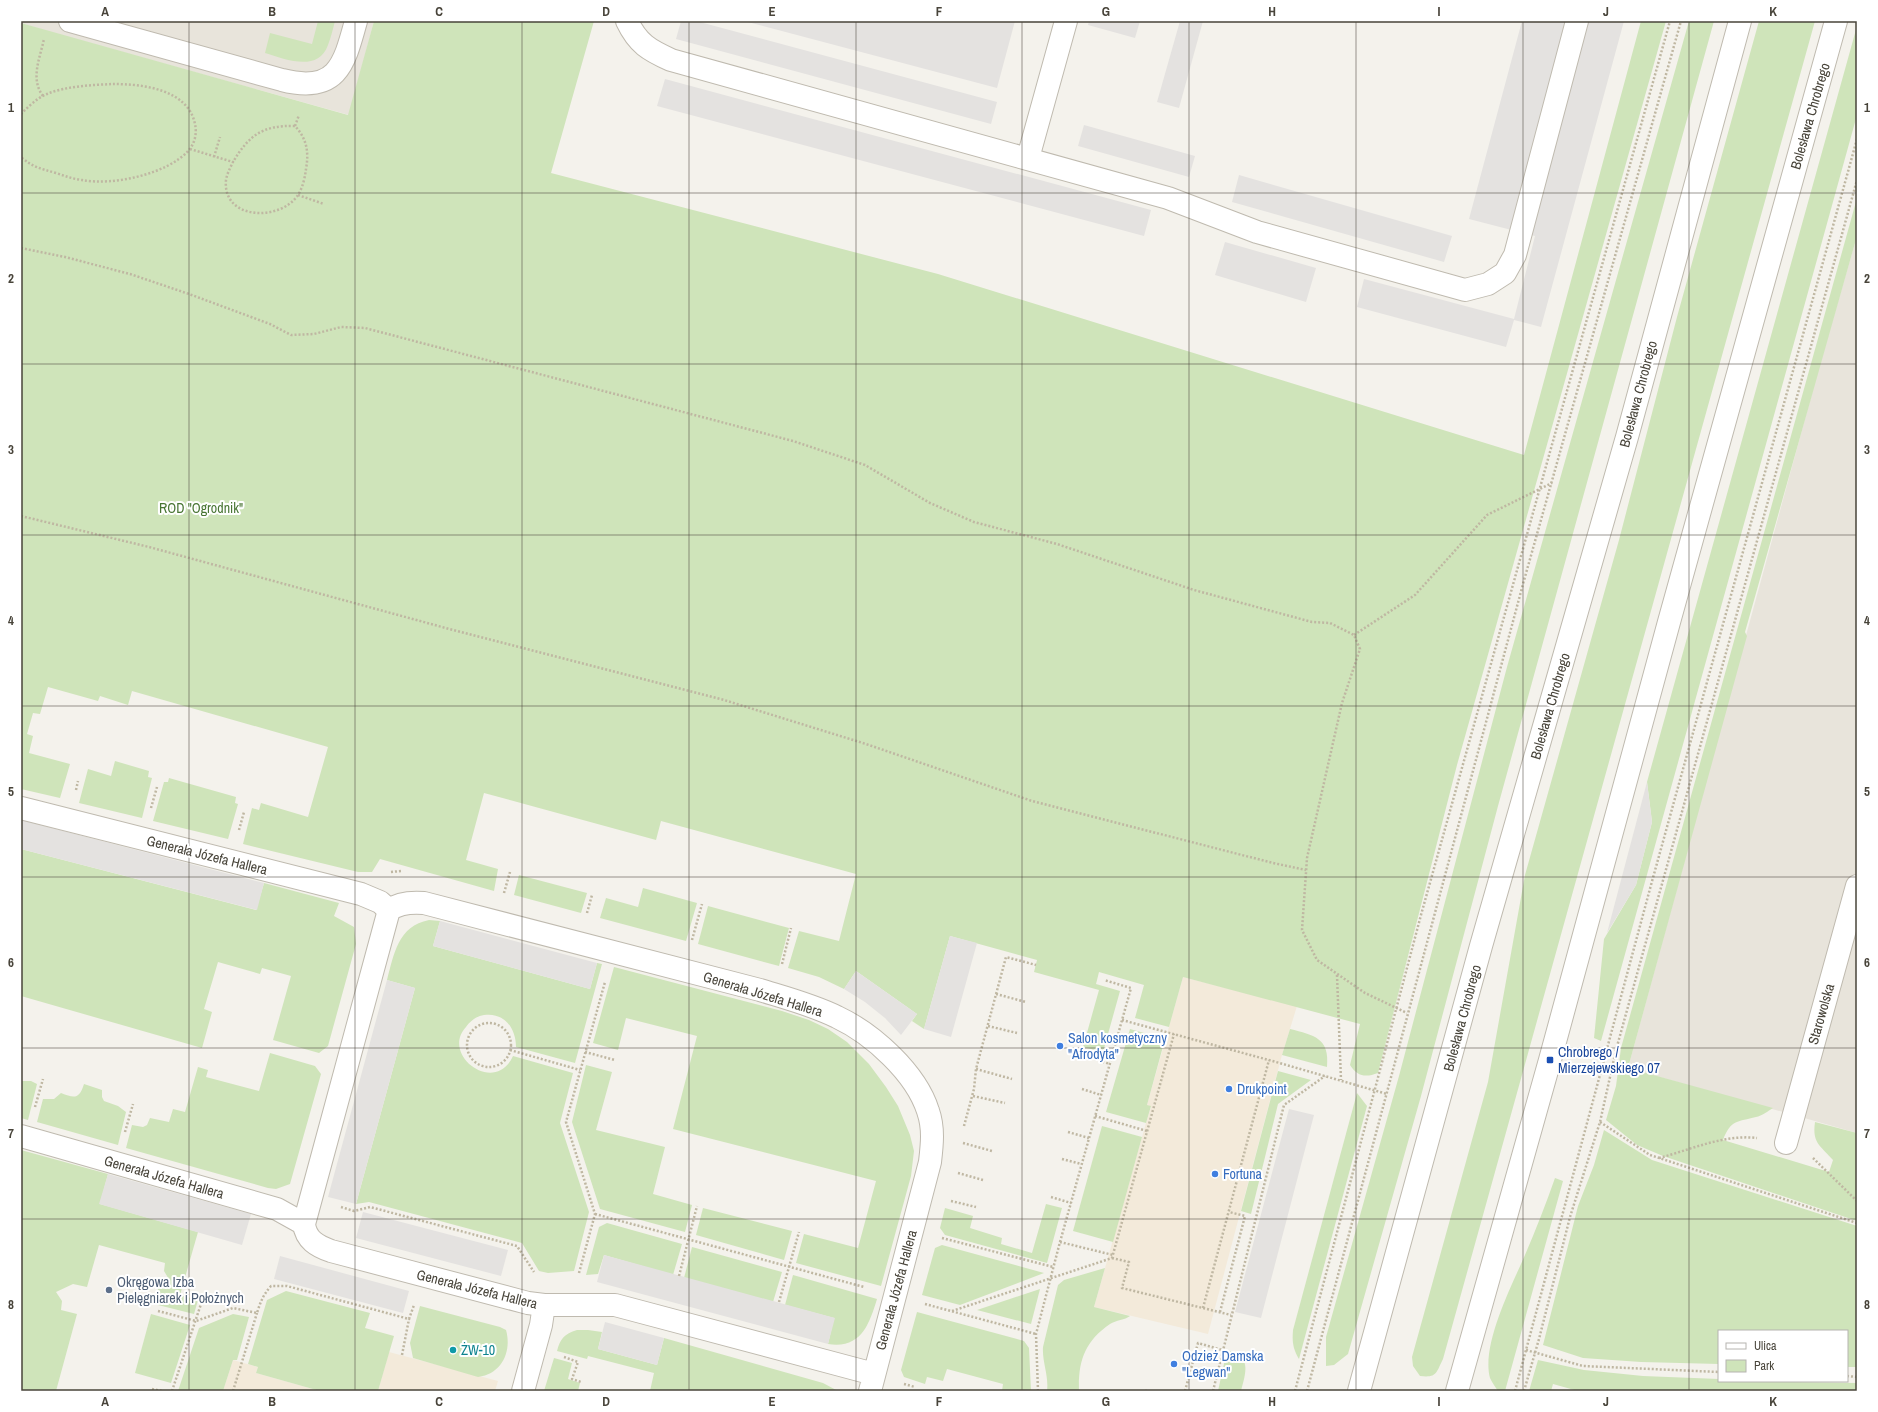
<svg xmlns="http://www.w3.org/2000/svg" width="1878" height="1412" viewBox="0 0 1878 1412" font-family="'Archivo Narrow',sans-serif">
<rect width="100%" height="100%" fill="#f4f2ec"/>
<g fill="#e8e4db">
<polygon points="21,21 374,21 349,115 47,31 21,23"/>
<polygon points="1857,236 1857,1133 1628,1068 1820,364"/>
</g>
<g fill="#f3eada">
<polygon points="1183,977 1297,1006 1282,1055 1208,1334 1094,1307 1146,1123 1151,1107 1147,1105"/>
<polygon points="389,1352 498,1381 495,1391 378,1391"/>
<polygon points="233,1360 258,1367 256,1373 320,1391 223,1391"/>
</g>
<g fill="#cfe4ba">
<path d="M318,21H335C333,29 331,37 328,45C318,73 285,59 265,53L270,33L312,44Z"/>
<path d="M374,21H594L551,173L938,274L1524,455L1641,21H1666L1457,765L1378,1073C1365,1078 1357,1076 1350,1065L1360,1024L1183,977L1169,1027L1135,1018L1144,985L1099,972L1096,984L1120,991L1103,1052L1083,1047L1099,990L1034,972L1037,960L950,936L924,1029L912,1021L917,1014L856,971L844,989L819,977L788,968L799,931L839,941L856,874L661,821L656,840L484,793L466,860L498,869L494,891L380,859L372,872H358L243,844L252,808L259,810L261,803L308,817L328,747L132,691L128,705L100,696L98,701L48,687L40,714L33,713L27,734L33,736L29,753L70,764L60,798L21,789V23L348,115Z"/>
<polygon points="1689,21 1714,21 1498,806 1421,1096 1348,1354 1334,1365 1326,1366 1326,1337 1399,1076 1507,667"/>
<path d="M1759,21H1815L1443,1359C1436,1373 1437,1378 1420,1376L1413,1366L1412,1357L1488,1082L1525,875L1619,540L1677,317Z"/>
<polygon points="1857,26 1857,115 1601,1041 1594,1038 1604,939 1636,885 1652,822 1647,782"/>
<path d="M1857,198V236L1745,632L1747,636L1628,1068L1773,1108C1768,1111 1762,1116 1756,1117C1738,1122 1731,1119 1723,1140L1829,1172L1833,1160C1820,1145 1812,1143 1815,1122L1857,1133V1221L1663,1156L1637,1145L1606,1120L1616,1086L1621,1048Z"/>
<polygon points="115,761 149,771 148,777 152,778 142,818 79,803 88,769 111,776"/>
<polygon points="169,778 236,797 235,803 238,804 228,839 153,821 164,782 168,782"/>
<polygon points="21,849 256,910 264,883 339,903 334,916 354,927 356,944 328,1046 319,1053 273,1040 291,976 262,968 260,974 218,962 204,1009 212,1012 202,1048 21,996"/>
<polygon points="519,875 587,893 581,913 514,895"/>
<polygon points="643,888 697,903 686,941 600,918 606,898 638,907"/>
<polygon points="708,906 789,928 779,966 698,944"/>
<path d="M429,920L440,921L433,946L590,989L597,963L602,964L575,1063L516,1047C516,1028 504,1012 484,1015C477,1016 470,1021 466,1027C440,1055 495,1096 513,1056L573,1073L560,1123L589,1212L574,1271L548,1273L539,1271L522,1243L369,1202L356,1204L415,988L387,980C394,954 398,926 429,920Z"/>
<polygon points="614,967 782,1011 809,1020 828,1029 847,1042 869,1064 886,1087 898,1106 910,1135 914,1151 911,1176 881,1286 796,1263 804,1234 858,1248 876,1181 673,1129 697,1036 626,1018 618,1050 593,1043"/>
<polygon points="1130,1029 1165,1039 1147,1105 1151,1106 1146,1123 1106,1112"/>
<path d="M1290,1029C1314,1035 1330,1038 1327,1067L1282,1055Z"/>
<polygon points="270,1053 315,1066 321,1074 290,1184 276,1189 268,1188 126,1148 132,1125 143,1127 147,1125 150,1118 169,1122 173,1109 185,1112 198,1067 208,1070 206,1077 259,1091"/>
<polygon points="586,1065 612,1072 596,1130 665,1147 653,1194 692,1205 685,1232 600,1209 572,1122"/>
<polygon points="1278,1071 1311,1080 1278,1104 1251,1214 1241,1211"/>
<polygon points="21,1081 31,1081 37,1084 28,1120 21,1118"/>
<path d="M84,1084L102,1090V1097L104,1101L118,1106L126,1112L118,1145L37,1122L43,1099H54L61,1093C74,1098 79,1100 84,1084Z"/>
<path d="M1357,1093L1367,1106L1299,1359C1293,1349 1292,1342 1293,1330Z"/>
<polygon points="1102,1126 1142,1137 1113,1242 1073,1231"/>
<polygon points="1604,1130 1652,1160 1857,1226 1857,1367 1847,1367 1847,1331 1719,1331 1719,1364 1641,1362 1583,1358 1543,1345 1578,1206 1594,1165"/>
<polygon points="21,1150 108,1174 100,1204 198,1232 180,1295 198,1300 194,1314 154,1304 159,1286 170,1281 164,1271 165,1263 99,1245 87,1287 73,1284 56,1292 62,1301 61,1310 77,1314 56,1391 21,1391"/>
<path d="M1555,1178L1563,1181L1505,1391H1498C1495,1387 1492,1382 1490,1378C1481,1345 1512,1285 1525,1255C1536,1229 1546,1204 1555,1178Z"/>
<polygon points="1046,1204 1062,1208 1047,1263 945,1235 940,1228 945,1208 973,1216 970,1228 1002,1238 1001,1244 1032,1253"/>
<polygon points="703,1208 792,1231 784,1260 696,1235"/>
<polygon points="607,1223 682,1244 673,1275 604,1255 598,1274 586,1275 599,1227"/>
<polygon points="942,1245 1044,1273 960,1305 922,1295 935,1248"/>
<polygon points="692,1247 782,1272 773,1302 684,1278"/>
<path d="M1105,1268L1094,1307L1130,1316C1125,1320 1116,1320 1110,1324C1085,1341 1078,1361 1079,1391H1047C1049,1376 1042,1362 1043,1347L1058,1285L1064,1280Z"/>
<path d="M793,1275L877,1299C869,1325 861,1349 828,1344L834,1318L785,1305Z"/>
<polygon points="1040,1289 1031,1324 977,1310"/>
<polygon points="286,1291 370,1313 365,1328 394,1336 378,1391 320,1391 256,1373 258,1367 248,1364 267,1300"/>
<path d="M420,1306L500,1327L506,1330C512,1351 502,1374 478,1377L413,1358L410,1343Z"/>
<polygon points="917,1312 1024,1341 1029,1348 1031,1391 1002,1391 1003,1384 947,1369 943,1381 927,1377 925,1384 904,1377 901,1370"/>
<polygon points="151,1314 190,1325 171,1383 135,1373"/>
<polygon points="233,1314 249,1317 237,1360 233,1360 223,1391 178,1391 199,1328"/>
<path d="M577,1330H588L602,1332L598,1349L657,1365L664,1338L823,1383L838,1391H650L654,1373L588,1356L587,1359L557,1351C560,1339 564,1334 577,1330Z"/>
<path d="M1227,1350C1252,1356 1246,1372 1241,1391H1218Z"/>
<polygon points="554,1358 572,1363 568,1379 580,1383 578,1391 544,1391"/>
<polygon points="1538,1360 1584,1370 1643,1376 1719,1379 1719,1381 1857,1383 1857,1391 1578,1391 1553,1384 1551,1391 1529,1391"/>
</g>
<g fill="#e4e2e0">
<polygon points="681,21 696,21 997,102 991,124 676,39"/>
<polygon points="744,21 1015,21 997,88"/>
<polygon points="1089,21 1140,21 1135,38 1088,25"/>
<polygon points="1180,21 1203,21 1179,108 1157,102"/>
<polygon points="1522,21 1624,21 1541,327 1514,320 1506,347 1357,307 1364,279 1514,319 1535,236 1469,219"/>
<polygon points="665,79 1151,210 1144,236 657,106"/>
<polygon points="1084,125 1195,156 1189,177 1078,146"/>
<polygon points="1239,175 1452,236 1444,262 1232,202"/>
<polygon points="1225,242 1316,268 1306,302 1215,275"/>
<polygon points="1647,782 1652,822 1636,885 1607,933"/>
<polygon points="21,820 264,883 257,910 21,849"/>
<polygon points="440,921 597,963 590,989 433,946"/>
<polygon points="950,936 977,943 951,1037 924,1029"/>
<polygon points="856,971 917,1014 901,1035 885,1018 865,1002 844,989"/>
<polygon points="387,980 415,988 356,1204 328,1197"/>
<polygon points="1289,1109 1314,1115 1261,1318 1235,1312"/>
<polygon points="108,1174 251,1214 242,1245 99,1204"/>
<polygon points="363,1212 508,1250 501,1276 356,1238"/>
<polygon points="604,1255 835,1318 828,1344 597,1282"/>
<polygon points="280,1256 409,1291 403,1313 274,1279"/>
<polygon points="605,1322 664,1338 657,1365 598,1349"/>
</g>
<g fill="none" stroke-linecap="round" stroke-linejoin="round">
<g stroke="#bfbaaf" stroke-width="24">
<g id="minor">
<path d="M70,21L282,80C337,94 344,65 356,21"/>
<path d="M627,21C638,44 649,50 671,60L1168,198L1257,232L1465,290L1488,284L1505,273L1515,255L1577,21"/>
<polyline points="1028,158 1066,21"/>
<polyline points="21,808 361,894 380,902 389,910"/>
<polyline points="21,1136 277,1209 304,1224"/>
<polyline points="1786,1143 1857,886"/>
<polyline points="523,1391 541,1325 544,1305"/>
<path d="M870,1391L930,1162C932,1145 934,1128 928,1111C916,1073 873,1034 837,1017C813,1005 786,998 760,990L424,903C412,902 399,903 389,910L304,1224C306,1240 317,1246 331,1251L528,1303L544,1305H615L874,1374"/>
<polyline points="1359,1391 1481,946 1627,437 1740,21"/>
<polyline points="1457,1391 1550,1060 1669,622 1836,21"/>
</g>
</g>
<g stroke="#bfb7a2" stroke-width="2.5" stroke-dasharray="2 2" stroke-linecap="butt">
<path d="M43,96C30,79 40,58 44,39"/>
<path d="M21,114C28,107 37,98 47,94C66,86 92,85 113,84C142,84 188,89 195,124C197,133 195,143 189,150C168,174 113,186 82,180C73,179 65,176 56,173C42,169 32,167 21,157"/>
<polyline points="295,126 299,115"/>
<path d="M190,149L233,162C230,168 227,174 226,180C222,220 280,222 298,195C303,187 305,177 306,169C309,152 307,139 295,126C263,125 249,135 233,162"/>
<polyline points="214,157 220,137"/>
<polyline points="298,195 324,204"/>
<polyline points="21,248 65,257 130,274 189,294 270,324 291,335 314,334 341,327 365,328 793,441 865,465 930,503 974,522 1057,544 1194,590 1312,622 1330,623 1354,635 1360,649 1342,703 1307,858 1302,930 1317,960 1365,993 1407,1013"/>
<polyline points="21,516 149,547 453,630 724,700 866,744 1032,801 1273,863 1306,870"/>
<polyline points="1354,635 1415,595 1487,515 1552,483"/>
<polyline points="76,790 78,781"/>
<polyline points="151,808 157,787"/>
<polyline points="239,830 244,812"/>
<polyline points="391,872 401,871"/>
<polyline points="504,893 510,872"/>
<polyline points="587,913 592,895"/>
<polyline points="692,940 702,904"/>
<polyline points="782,964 791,928"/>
<polyline points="1337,975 1341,1080"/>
<polyline points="996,994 1026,1002"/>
<polyline points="1122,1020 1276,1062 1387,1094"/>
<circle cx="489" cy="1045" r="22"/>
<polyline points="988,1026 1017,1033"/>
<polyline points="510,1050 580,1070"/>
<polyline points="585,1052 615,1060"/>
<polyline points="1087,1057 1110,1064"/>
<polyline points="976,1069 1012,1079"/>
<polyline points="1082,1089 1101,1095"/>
<polyline points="973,1096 1005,1103"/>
<polyline points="35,1107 43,1079"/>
<polyline points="1095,1116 1147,1131"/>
<polyline points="1600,1122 1650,1155 1857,1223"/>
<polyline points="964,1126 974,1089 976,1069 1006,957 1036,965"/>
<polyline points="125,1132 133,1104"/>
<polyline points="1068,1132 1089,1138"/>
<polyline points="963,1143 992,1151"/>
<path d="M1659,1158C1690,1150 1724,1134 1757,1138"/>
<polyline points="1813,1158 1857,1201"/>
<polyline points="1062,1159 1081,1164"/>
<polyline points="958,1173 983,1180"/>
<polyline points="1051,1197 1071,1203"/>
<polyline points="951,1201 976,1207"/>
<polyline points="341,1207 354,1211 370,1207 517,1246 534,1272"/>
<polyline points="595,1214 864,1287"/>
<polyline points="942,1238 1053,1267"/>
<polyline points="1060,1242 1131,988 1104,980"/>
<polyline points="1112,1258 1129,1262 1122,1288 1231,1315"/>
<polyline points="579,1273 595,1214 566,1122 605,982"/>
<polyline points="679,1276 697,1206"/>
<polyline points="779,1302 799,1232"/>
<polyline points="925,1304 1036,1334"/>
<polyline points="1203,1308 1269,1060"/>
<path d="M158,1311L196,1321L233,1308L257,1313C260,1303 263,1295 271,1286H287L409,1319L414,1305"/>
<polyline points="952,1311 1112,1258 1174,1034"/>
<polyline points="1220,1312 1245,1216 1229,1212"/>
<polyline points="1526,1350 1583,1366 1719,1372"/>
<polyline points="402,1355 409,1319"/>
<polyline points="564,1357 578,1362 572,1379 581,1382"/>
<polyline points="1847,1376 1857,1377"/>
<polyline points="904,1384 915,1387"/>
<polyline points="152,1389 162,1391"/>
<polyline points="172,1391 201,1304"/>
<polyline points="233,1391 257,1313"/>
<polyline points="1038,1391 1036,1334 1060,1242 1113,1255"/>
<polyline points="1145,1391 1149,1391"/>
<polyline points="1185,1391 1198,1343 1222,1350"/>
<polyline points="1213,1391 1284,1105 1325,1076"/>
<polyline points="1295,1391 1421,915 1670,21"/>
<polyline points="1307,1391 1523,584 1681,21"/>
<polyline points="1515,1391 1651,885 1857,139"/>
<polyline points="1524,1391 1539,1339 1570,1217 1600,1122 1616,1050 1857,180"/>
</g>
<use href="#minor" stroke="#fff" stroke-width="22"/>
</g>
<path fill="none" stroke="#48443a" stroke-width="1" stroke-opacity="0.55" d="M189,21V1391M355,21V1391M522,21V1391M689,21V1391M856,21V1391M1022,21V1391M1189,21V1391M1356,21V1391M1523,21V1391M1689,21V1391M21,193H1857M21,364H1857M21,535H1857M21,706H1857M21,877H1857M21,1048H1857M21,1219H1857"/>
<g fill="#3f7fe0" stroke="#fff" stroke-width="1.5">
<circle cx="1060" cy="1046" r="4"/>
<circle cx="1229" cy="1089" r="4"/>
<circle cx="1215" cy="1174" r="4"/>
<circle cx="1174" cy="1364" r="4"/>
</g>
<rect fill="#1a4fb4" stroke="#fff" stroke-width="1.5" x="1546" y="1056" width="8" height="8" rx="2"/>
<circle fill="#5c6f8a" stroke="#fff" stroke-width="1.5" cx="109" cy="1290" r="4"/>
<circle fill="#0f9aa8" stroke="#fff" stroke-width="1.5" cx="453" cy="1350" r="4"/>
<g text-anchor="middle" stroke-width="4" stroke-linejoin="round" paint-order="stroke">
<g font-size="14" fill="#48443a" stroke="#fff">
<text transform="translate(1810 116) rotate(-74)" y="5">Bolesława Chrobrego</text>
<text transform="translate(1638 394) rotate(-75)" y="5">Bolesława Chrobrego</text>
<text transform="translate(1550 706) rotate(-74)" y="5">Bolesława Chrobrego</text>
<text transform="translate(207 855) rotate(14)" y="5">Generała Józefa Hallera</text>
<text transform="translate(763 994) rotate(17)" y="5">Generała Józefa Hallera</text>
<text transform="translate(1821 1014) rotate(-74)" y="5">Starowolska</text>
<text transform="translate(1462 1018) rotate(-75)" y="5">Bolesława Chrobrego</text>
<text transform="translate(164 1177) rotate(16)" y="5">Generała Józefa Hallera</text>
<text transform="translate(477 1289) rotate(14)" y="5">Generała Józefa Hallera</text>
<text transform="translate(896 1290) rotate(-75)" y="5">Generała Józefa Hallera</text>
</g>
<g font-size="14" fill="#487533" stroke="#fff">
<text x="201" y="513">ROD "Ogrodnik"</text>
</g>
<g font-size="14" fill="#366cbe" stroke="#fff" text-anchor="start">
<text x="1068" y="1043">Salon kosmetyczny<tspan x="1068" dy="16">"Afrodyta"</tspan></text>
<text x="1237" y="1094">Drukpoint</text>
<text x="1223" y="1179">Fortuna</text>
<text x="1182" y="1361">Odzież Damska<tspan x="1182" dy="16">"Legwan"</tspan></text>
</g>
<g font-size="14" fill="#164399" stroke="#fff" text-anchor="start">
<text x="1558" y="1057">Chrobrego /<tspan x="1558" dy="16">Mierzejewskiego 07</tspan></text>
</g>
<g font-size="14" fill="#4e5e75" stroke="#fff" text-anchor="start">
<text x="117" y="1287">Okręgowa Izba<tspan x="117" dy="16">Pielęgniarek i Położnych</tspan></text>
</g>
<g font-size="14" fill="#0d838f" stroke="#fff" text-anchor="start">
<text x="461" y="1355">ŻW-10</text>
</g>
</g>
<rect width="1878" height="1412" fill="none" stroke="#ffffff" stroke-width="44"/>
<rect x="1718" y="1330" width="130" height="52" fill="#ffffff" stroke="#b6b4b0"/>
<rect x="1726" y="1343" width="20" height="6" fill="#ffffff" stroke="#b6b4b0"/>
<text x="1754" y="1350" font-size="12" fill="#48443a">Ulica</text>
<rect x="1726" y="1360" width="20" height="12" fill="#cfe4ba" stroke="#b6b4b0"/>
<text x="1754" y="1370" font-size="12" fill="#48443a">Park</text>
<rect x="22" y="22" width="1834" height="1368" fill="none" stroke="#48443a" stroke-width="1.5"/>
<g font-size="13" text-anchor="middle" font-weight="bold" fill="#48443a">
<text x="105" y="16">A</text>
<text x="272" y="16">B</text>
<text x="439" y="16">C</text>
<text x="606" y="16">D</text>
<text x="772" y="16">E</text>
<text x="939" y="16">F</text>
<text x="1106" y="16">G</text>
<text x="1272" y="16">H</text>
<text x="1439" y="16">I</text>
<text x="1606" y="16">J</text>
<text x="1773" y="16">K</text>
<text x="11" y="112">1</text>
<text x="1867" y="112">1</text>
<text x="11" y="283">2</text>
<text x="1867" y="283">2</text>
<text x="11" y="454">3</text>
<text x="1867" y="454">3</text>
<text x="11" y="625">4</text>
<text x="1867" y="625">4</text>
<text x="11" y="796">5</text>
<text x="1867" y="796">5</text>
<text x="11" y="967">6</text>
<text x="1867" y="967">6</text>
<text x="11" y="1138">7</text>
<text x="1867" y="1138">7</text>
<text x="11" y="1309">8</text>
<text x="1867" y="1309">8</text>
<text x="105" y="1406">A</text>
<text x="272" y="1406">B</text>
<text x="439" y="1406">C</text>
<text x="606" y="1406">D</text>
<text x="772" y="1406">E</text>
<text x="939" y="1406">F</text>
<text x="1106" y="1406">G</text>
<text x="1272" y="1406">H</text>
<text x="1439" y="1406">I</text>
<text x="1606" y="1406">J</text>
<text x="1773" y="1406">K</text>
</g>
</svg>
